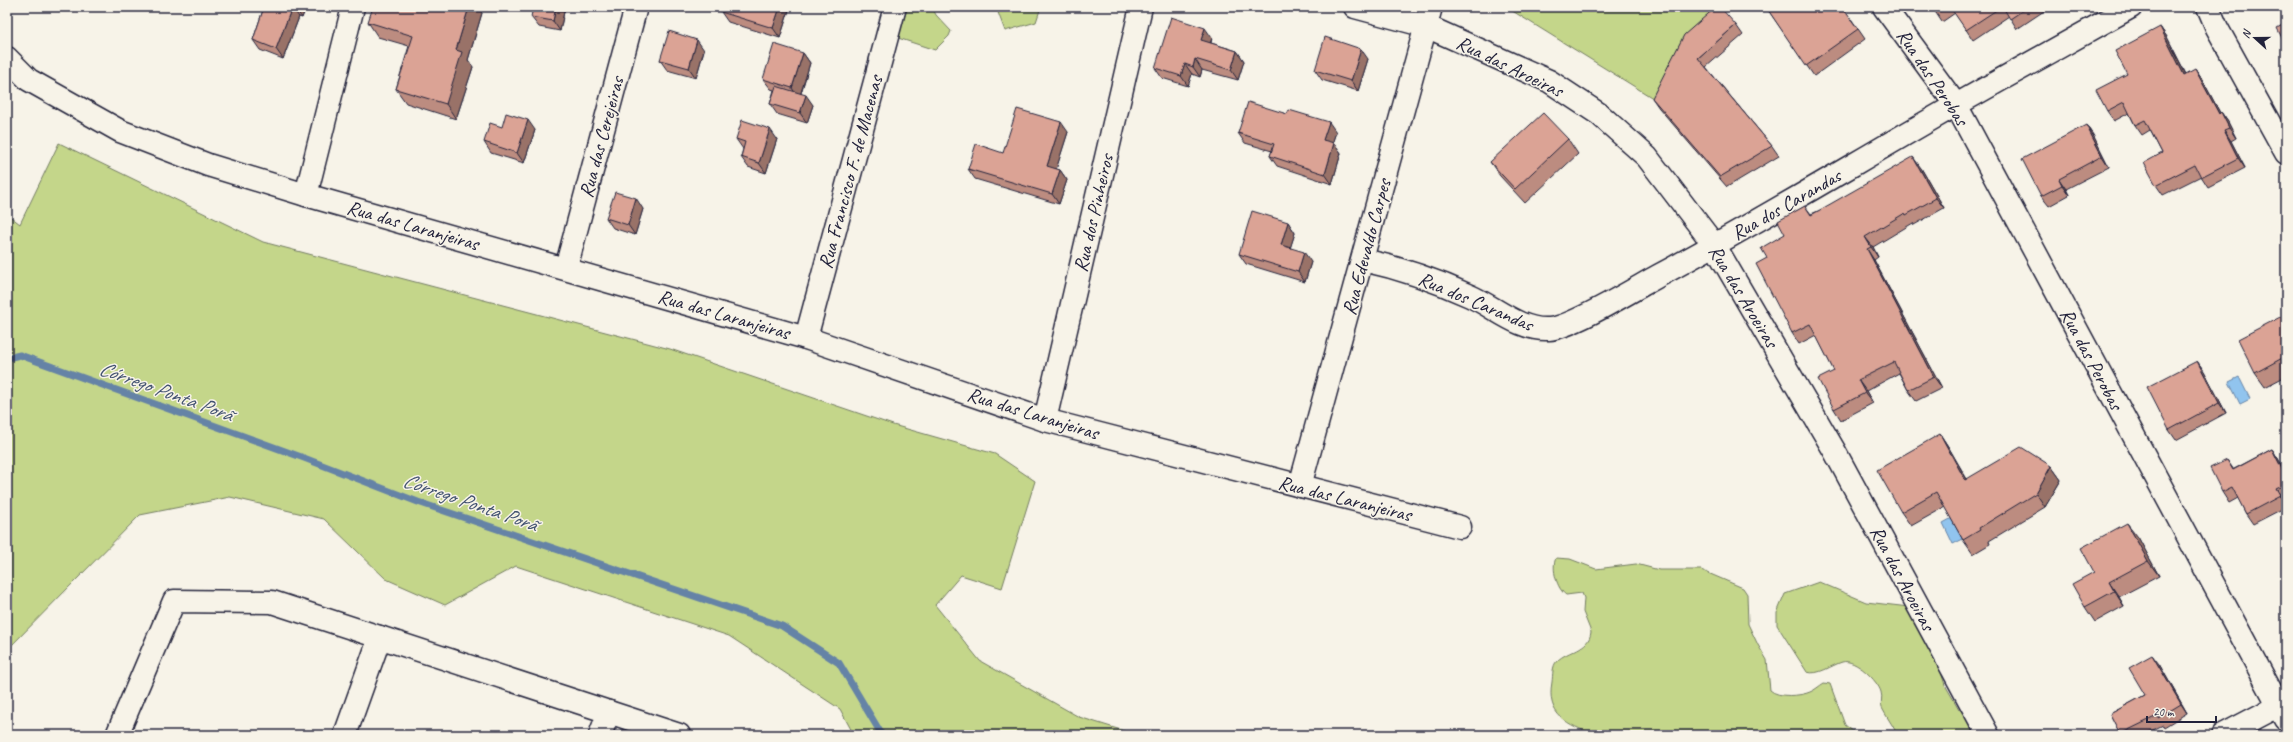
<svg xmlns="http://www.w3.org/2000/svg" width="2293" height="742" viewBox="0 0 2293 742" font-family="Caveat,sans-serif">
<rect width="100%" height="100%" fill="#f7f3e8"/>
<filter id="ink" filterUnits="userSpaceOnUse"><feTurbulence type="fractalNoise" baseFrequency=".025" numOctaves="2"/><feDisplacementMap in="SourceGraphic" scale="8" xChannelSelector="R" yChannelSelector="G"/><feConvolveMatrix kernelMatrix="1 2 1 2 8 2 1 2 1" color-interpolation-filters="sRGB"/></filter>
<g filter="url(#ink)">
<g fill="#c4d68a" stroke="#737c62">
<polygon points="893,7 932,7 936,15 951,31 949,36 935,50 898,38"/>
<polygon points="996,7 1041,7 1036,22 1005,31"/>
<polygon points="1506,7 1713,7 1656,100"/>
<polygon points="59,143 263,242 670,349 893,425 995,454 1035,481 1002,588 961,575 935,605 980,661 1079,717 1137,735 854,735 840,709 729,636 516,566 445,605 386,579 324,519 230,497 140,515 7,650 7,214 20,224"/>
<path d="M1556,558L1570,559L1596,569L1636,564L1659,570H1701L1743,588L1747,594L1748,624L1758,645L1767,660L1770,690C1778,698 1801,696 1810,692C1815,690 1819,686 1824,683L1830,684L1845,725L1858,735H1595C1567,724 1546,716 1552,682C1553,675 1552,666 1557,661C1568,650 1589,650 1591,632L1583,612L1584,598L1582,593L1566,595C1557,589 1551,568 1556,558Z"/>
<path d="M1819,582L1866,602L1909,607L1933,647L1945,685L1959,709L1989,735H1895L1896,732C1892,724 1886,716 1882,708C1880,702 1883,698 1881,692C1878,681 1855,658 1842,662C1832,665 1818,676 1807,672L1777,625V613L1785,594Z"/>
</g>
<g fill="#91c4ee" stroke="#6583a6">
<polygon points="2239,377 2250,399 2240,404 2229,382"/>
<polygon points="1952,518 1963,539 1953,544 1943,523"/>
</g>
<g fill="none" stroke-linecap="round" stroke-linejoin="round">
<polyline stroke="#6583a6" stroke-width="7" points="7,358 20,355 304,458 418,502 782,626 839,663 882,735"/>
<g stroke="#22223b" stroke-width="25">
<g id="minor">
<polyline points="1355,7 1426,26 1549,81 1599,114 1647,157 1715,246 1834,450 1988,735"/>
<polyline points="1884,7 1956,105 2286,719"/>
<polyline points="2208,7 2217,28 2286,153"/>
<polyline points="7,58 29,80 120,131 208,165 306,195 806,338 1045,420 1460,527"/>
<polyline points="306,195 353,7"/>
<path d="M1363,260C1400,268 1435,280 1470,296C1495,307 1520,331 1549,329C1571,328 1636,288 1658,276C1759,222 1856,162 1956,105C2014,72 2072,40 2131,7"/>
<polyline points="566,268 636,7"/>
<polyline points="806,338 895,7"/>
<polyline points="1045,420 1141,7"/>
<polyline points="1300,486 1431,7"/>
<polyline points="117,735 174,601 272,602 679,735"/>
<polyline points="345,735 380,637"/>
<polyline points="600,735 609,712"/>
<polyline points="2223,735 2286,702"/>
</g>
</g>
<use href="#minor" stroke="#f7f3e8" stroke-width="22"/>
</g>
<g fill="#bc8c80" stroke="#22223b">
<polygon points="264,7 306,7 302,18 299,17 283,59 260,50 253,40"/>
<polygon points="565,7 560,31 539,27 531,17"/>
<polygon points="715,7 790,7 780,38 728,22 721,12 722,10"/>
<polygon points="961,7 974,7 972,11"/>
<polygon points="1766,7 1843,7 1865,39 1814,76"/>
<polygon points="1932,7 2046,7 2047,9 2017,29 2009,16 1973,40 1955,13 1942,22"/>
<polygon points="482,13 468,60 473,67 456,119 406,103 396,89 409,46 378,37 368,22"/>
<polygon points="1736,25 1743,35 1706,67 1772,146 1779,156 1727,187 1659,108 1652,98"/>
<polygon points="2160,27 2167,37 2186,74 2202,79 2220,113 2221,112 2228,122 2236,138 2231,141 2245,168 2208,187 2201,176 2163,195 2156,185 2162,153 2150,130 2142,135 2135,125 2129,113 2114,121 2107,111 2127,74"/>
<polygon points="1212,38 1211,43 1237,51 1244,61 1238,80 1202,70 1200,77 1192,74 1188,86 1162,78 1155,68"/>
<polygon points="704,50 696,78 667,70 660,60"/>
<polygon points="803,53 810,63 801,93 813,105 807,123 777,114 770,104 774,90 771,89 763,79"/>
<polygon points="1368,59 1358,91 1322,80 1315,70"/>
<polygon points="2086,125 2093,135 2109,167 2066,189 2069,195 2049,206 2041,196"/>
<polygon points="502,127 535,130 524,163 491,153 484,142"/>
<polygon points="1068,132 1056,169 1060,170 1067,180 1059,204 975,179 968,169 1003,153"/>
<polygon points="1336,132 1332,143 1334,143 1341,153 1332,184 1277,166 1270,156 1272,151 1245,143 1238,133"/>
<polygon points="736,139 777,139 766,173 748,167 741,157 743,149"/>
<polygon points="1568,139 1578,154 1525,203 1500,176 1490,162"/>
<polygon points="1921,168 1944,208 1914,225 1913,223 1873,247 1878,257 1874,260 1942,388 1916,401 1908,390 1899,373 1866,391 1873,403 1841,420 1834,409 1834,371 1816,335 1799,344 1792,333 1767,258 1785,234 1805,206 1811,214"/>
<polygon points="643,209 635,235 613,228 606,218"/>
<polygon points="1288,222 1295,233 1290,248 1311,262 1305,282 1246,264 1239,254"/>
<polygon points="2286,314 2286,376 2265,387 2255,373"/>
<polygon points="2197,361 2204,371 2226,413 2176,440 2169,430"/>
<polygon points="1940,434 1949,448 1967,479 2051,466 2061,480 2045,507 1989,541 1990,544 1973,554 1963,540 1945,507 1911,526 1901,512"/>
<polygon points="2272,449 2279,460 2286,473 2286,498 2284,499 2286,504 2286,507 2253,524 2246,514 2238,498 2229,503 2222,492 2234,469"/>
<polygon points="2138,537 2159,576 2119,597 2124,606 2095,622 2085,607 2094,572"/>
<polygon points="2159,664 2187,713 2164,727 2163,725 2143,735 2121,735 2110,714 2145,695"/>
</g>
<g fill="#997268" stroke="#22223b">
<polygon points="292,7 299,17 283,59 276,49"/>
<polygon points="295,7 306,7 302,18 295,8"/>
<polygon points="469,7 478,7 482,13 468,60 473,67 456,119 446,104 456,50"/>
<polygon points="556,7 565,7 560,31 553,21"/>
<polygon points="780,7 790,7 780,38 773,28"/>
<polygon points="970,7 974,7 972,11"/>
<polygon points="2160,27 2167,37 2191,85 2184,75"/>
<polygon points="1205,28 1212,38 1208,50 1201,40"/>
<polygon points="697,40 704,50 696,78 689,68"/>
<polygon points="1361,49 1368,59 1358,91 1351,81"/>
<polygon points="1237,51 1244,61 1238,80 1231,70"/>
<polygon points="803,53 810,63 799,99 792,88"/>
<polygon points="1195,59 1202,70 1200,77 1193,67"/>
<polygon points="1185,64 1192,74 1188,86 1181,76"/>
<polygon points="2195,69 2202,79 2226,124 2219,114"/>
<polygon points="806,95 813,105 807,123 800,113"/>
<polygon points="2221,112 2228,122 2236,138 2229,128"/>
<polygon points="528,120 535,130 524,163 517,153"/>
<polygon points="1061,122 1068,132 1054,176 1047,166"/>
<polygon points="1329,122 1336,132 1330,150 1323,140"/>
<polygon points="2086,125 2093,135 2109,167 2102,156"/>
<polygon points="770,129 777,139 766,173 759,163"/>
<polygon points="2224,130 2231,141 2245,168 2238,158"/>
<polygon points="1334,143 1341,153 1332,184 1325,174"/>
<polygon points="1913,157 1921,168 1944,208 1936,198"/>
<polygon points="1060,170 1067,180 1059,204 1052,194"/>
<polygon points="2059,179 2066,189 2069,195 2062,185"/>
<polygon points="636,198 643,209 635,235 628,225"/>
<polygon points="1288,222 1295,233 1288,255 1281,245"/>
<polygon points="1865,237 1873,247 1878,257 1871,247"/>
<polygon points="1867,249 1874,260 1942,388 1934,377"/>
<polygon points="1304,252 1311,262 1305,282 1298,272"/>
<polygon points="2197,361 2204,371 2226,413 2219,403"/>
<polygon points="1858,380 1866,391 1873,403 1865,393"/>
<polygon points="1940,434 1949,448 1975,494 1965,480"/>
<polygon points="2272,449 2279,460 2286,473 2286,477"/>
<polygon points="2227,460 2234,470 2233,470"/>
<polygon points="2051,466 2061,480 2045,507 2036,493"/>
<polygon points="2276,489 2284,499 2286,505 2280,496"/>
<polygon points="2127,523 2138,537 2159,576 2148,561"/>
<polygon points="2109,582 2119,597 2124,606 2114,591"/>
<polygon points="2152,655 2159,664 2187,713 2181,704"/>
</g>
<g fill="#dba395" stroke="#22223b">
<polygon points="264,7 295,7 295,8 292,7 276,49 253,40"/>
<polygon points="373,7 469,7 456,50 462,52 446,104 396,89 413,36 368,22"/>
<polygon points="533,7 556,7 553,21 531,17"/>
<polygon points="723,7 780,7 773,28 721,12"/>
<polygon points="1716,7 1720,7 1736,25 1698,58 1772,146 1720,177 1652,98 1684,35"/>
<polygon points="1766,7 1842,7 1858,29 1806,66"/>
<polygon points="1932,7 1942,7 1935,12"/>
<polygon points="1950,7 2001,7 1966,30"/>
<polygon points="2003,7 2028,7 2010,19"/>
<polygon points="1171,17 1205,28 1201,40 1237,51 1231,70 1195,59 1193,67 1185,64 1181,76 1155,68"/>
<polygon points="2286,23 2286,46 2277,28"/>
<polygon points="2160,27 2184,75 2195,69 2219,114 2221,112 2229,128 2224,130 2238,158 2201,177 2195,165 2156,185 2144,163 2162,153 2145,120 2135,125 2124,102 2107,111 2096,90 2127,74 2115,51"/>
<polygon points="669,31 697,40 689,68 660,60"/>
<polygon points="1325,37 1361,49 1351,81 1315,70"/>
<polygon points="774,44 803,53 792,88 763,79"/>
<polygon points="776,86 806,95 800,113 770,104"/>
<polygon points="1248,102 1287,114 1289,110 1329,122 1323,140 1334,143 1325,174 1270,156 1274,144 1238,133"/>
<polygon points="1017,109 1061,122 1047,166 1060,170 1052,194 968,169 976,144 1003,153"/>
<polygon points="506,113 528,120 517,153 484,142 490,123 502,127"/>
<polygon points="1543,113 1568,139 1515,189 1490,162"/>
<polygon points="742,120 770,129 759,163 741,157 745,142 736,139"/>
<polygon points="2086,125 2102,156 2059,179 2062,185 2041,196 2022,159"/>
<polygon points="1913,157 1936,198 1906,215 1905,213 1865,237 1871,247 1867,249 1934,377 1908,390 1894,362 1858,380 1865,393 1834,409 1818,379 1834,371 1810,324 1792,333 1756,264 1767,258 1761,248 1785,234 1778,221 1805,206 1811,215"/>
<polygon points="615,192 636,198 628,225 606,218"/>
<polygon points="1252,211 1288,222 1281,245 1304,252 1298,272 1239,254"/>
<polygon points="2286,314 2286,356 2255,373 2238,339"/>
<polygon points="2197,361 2219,403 2169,430 2147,387"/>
<polygon points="1940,434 1965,480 2021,447 2051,466 2036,493 1979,528 1980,530 1963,540 1936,492 1901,512 1877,470"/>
<polygon points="2272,449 2286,477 2286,484 2276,489 2280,496 2246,514 2232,487 2222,492 2210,468 2227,460 2233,470"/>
<polygon points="2127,523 2148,561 2109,582 2114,591 2085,607 2072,584 2094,572 2081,548"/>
<polygon points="2152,655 2181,704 2158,718 2157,716 2120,734 2110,714 2145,695 2129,668"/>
</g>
</g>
<g text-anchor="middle" stroke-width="3" stroke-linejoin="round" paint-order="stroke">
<g font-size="20" fill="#22223b" stroke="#f7f3e8">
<text transform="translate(1510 66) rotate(26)" y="7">Rua das Aroeiras</text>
<text transform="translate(1933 77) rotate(56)" y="7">Rua das Perobas</text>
<text transform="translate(601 137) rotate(-75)" y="7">Rua das Cerejeiras</text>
<text transform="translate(850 172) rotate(-75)" y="7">Rua Francisco F. de Macenas</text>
<text transform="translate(1786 204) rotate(-30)" y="7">Rua dos Carandas</text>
<text transform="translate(1093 213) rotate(-77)" y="7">Rua dos Pinheiros</text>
<text transform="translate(413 225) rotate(16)" y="7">Rua das Laranjeiras</text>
<text transform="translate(1366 247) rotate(-75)" y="7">Rua Edevaldo Carpes</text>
<text transform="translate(1744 296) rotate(59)" y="7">Rua das Aroeiras</text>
<text transform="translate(1476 301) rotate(23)" y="7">Rua dos Carandas</text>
<text transform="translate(724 314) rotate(16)" y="7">Rua das Laranjeiras</text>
<text transform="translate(2092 359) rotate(62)" y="7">Rua das Perobas</text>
<text transform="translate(1033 413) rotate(17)" y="7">Rua das Laranjeiras</text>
<text transform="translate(1345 498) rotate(14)" y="7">Rua das Laranjeiras</text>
<text transform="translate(1903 578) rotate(62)" y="7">Rua das Aroeiras</text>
</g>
<g font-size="21" font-style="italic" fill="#435371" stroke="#f7f3e8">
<text transform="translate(166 391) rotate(20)" y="7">Córrego Ponta Porã</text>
<text transform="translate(470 502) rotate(19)" y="7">Córrego Ponta Porã</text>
</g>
</g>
<rect width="2293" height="742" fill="none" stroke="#f7f3e8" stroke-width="24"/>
<rect x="12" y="12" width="2269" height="718" fill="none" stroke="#22223b" stroke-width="1.5" filter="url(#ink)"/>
<g transform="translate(2255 38) rotate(291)" stroke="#f7f3e8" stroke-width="3" paint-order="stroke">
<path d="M0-3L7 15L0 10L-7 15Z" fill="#22223b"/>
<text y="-6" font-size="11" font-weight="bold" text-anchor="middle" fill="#22223b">N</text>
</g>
<path d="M2147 716v6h69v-6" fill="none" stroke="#22223b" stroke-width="2"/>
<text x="2153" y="716" font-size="12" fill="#22223b" stroke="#f7f3e8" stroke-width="3" paint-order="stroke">20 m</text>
</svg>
